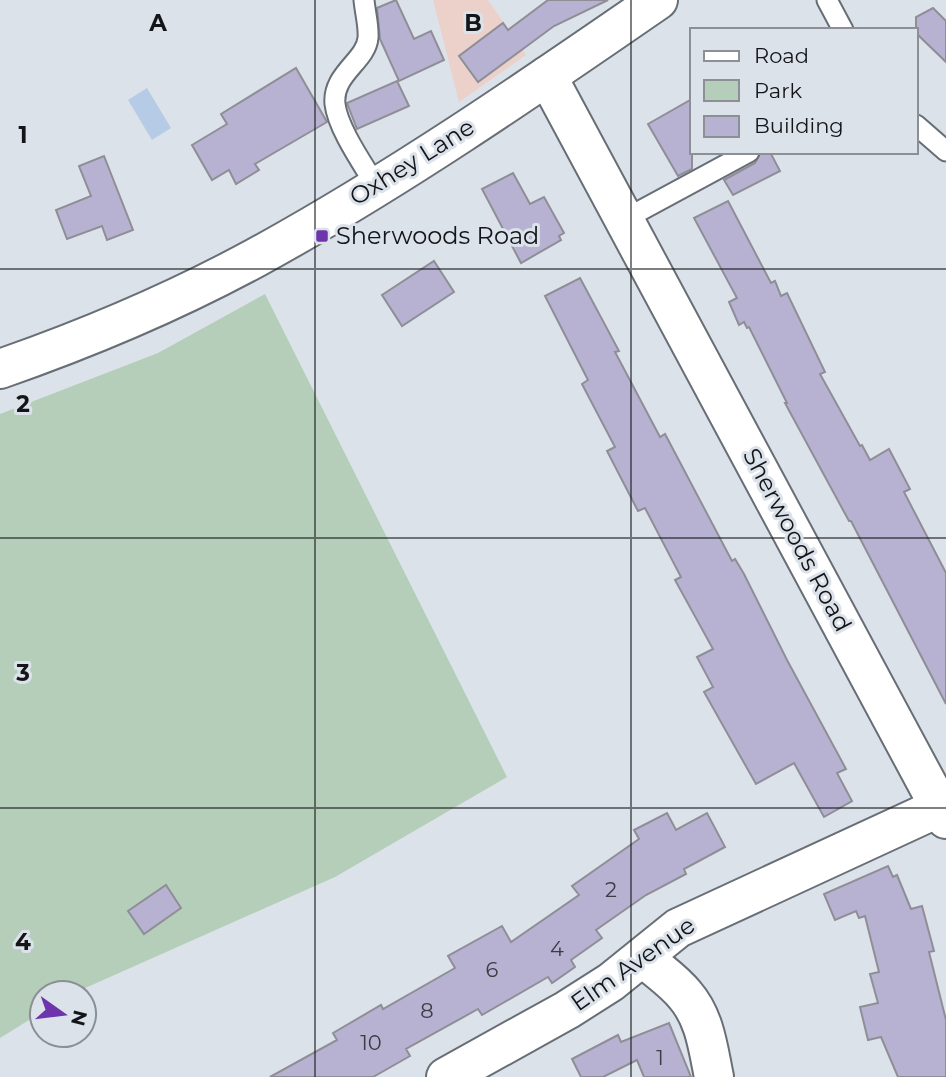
<svg xmlns="http://www.w3.org/2000/svg" width="946" height="1077" viewBox="0 0 946 1077" font-family="Montserrat,sans-serif">
<rect width="100%" height="100%" fill="#dce2ea"/>
<polygon fill="#ebd1ca" points="433,0 488,0 526,55 459,102"/>
<polygon fill="#b4ceb9" points="265,294 507,777 335,877 74,993 42,993 42,1012 0,1038 0,414 158,353"/>
<polygon fill="#b6cbe6" points="147,88 171,128 152,140 128,100"/>
<g fill="#b7b2d1" stroke="#8f8e97" stroke-width="2">
<polygon points="396,0 414,39 431,31 444,60 399,81 380,39 377,8"/>
<polygon points="548,0 608,0 554,26 478,82 459,56 503,23 508,30"/>
<polygon points="933,8 946,21 946,62 916,33 916,17"/>
<polygon points="296,68 327,122 255,164 259,170 236,184 229,170 212,180 192,145 227,124 221,114"/>
<polygon points="397,81 409,106 357,129 347,103"/>
<polygon points="692,99 692,169 678,176 648,124"/>
<polygon points="761,152 770,152 780,171 733,195 724,180 755,163"/>
<polygon points="104,156 133,230 107,240 102,226 67,239 56,210 91,196 79,166"/>
<polygon points="513,173 530,204 544,197 564,233 559,236 561,240 521,263 482,189"/>
<polygon points="728,201 771,283 775,281 781,296 787,293 825,372 820,374 860,446 862,445 870,460 889,449 910,489 904,492 946,573 946,704 851,521 849,521 785,403 787,403 749,327 747,328 744,322 739,325 729,302 737,298 694,218"/>
<polygon points="434,261 454,292 402,326 382,295"/>
<polygon points="580,278 619,351 615,352 660,437 665,434 732,561 735,559 744,574 787,660 846,769 837,773 852,801 824,817 794,763 756,784 704,692 713,687 697,657 713,649 675,580 681,577 645,508 638,511 607,451 615,447 582,384 588,380 545,296"/>
<polygon points="667,813 676,830 707,813 725,847 684,869 686,874 646,895 596,930 602,938 571,960 575,967 552,983 548,977 482,1015 478,1009 406,1049 410,1056 373,1077 270,1077 337,1040 333,1033 381,1005 383,1009 455,968 448,956 502,926 511,942 579,895 572,886 639,839 634,830"/>
<polygon points="888,866 893,877 897,875 911,909 922,906 934,951 929,952 946,1020 946,1077 898,1077 881,1037 868,1040 860,1007 878,1003 870,974 879,972 865,916 859,918 856,911 835,920 824,894"/>
<polygon points="166,885 181,908 144,934 128,911"/>
<polygon points="669,1023 691,1077 644,1077 637,1060 603,1077 581,1077 572,1059 618,1035 621,1042"/>
</g>
<g fill="none" stroke-linecap="round" stroke-linejoin="round">
<g stroke="#686e75" stroke-width="23">
<g id="service">
<path d="M364,0C365,12 369,26 368,38C366,61 332,74 335,104C338,129 363,164 376,186"/>
<polyline points="827,0 843,30"/>
<polyline points="916,125 946,151"/>
<polyline points="625,219 749,152"/>
</g>
</g>
<g stroke="#686e75" stroke-width="42">
<g id="minor">
<polyline points="547,76 946,819"/>
<path d="M644,958C657,970 674,981 685,995C705,1018 708,1048 714,1077"/>
<polyline points="446,1077 567,1010 611,982 678,928 940,807"/>
</g>
</g>
<g stroke="#686e75" stroke-width="42">
<path id="primary" d="M0,369C86,339 176,301 257,257C394,182 529,89 658,0"/>
</g>
<use href="#service" stroke="#fff" stroke-width="19"/>
<use href="#minor" stroke="#fff" stroke-width="38"/>
<use href="#primary" stroke="#fff" stroke-width="38"/>
</g>
<path fill="none" stroke="#131518" stroke-width="2" stroke-opacity="0.55" d="M315,0V1077M631,0V1077M0,269H946M0,538H946M0,808H946"/>
<rect fill="#6d34ab" stroke="#dce2ea" stroke-width="2.5" x="315" y="229" width="14" height="14" rx="3.5"/>
<g text-anchor="middle" stroke-width="6" stroke-linejoin="round" paint-order="stroke">
<g font-size="21" fill="#3c3c46">
<text x="611" y="897">2</text>
<text x="557" y="956">4</text>
<text x="492" y="977">6</text>
<text x="427" y="1018">8</text>
<text x="371" y="1050">10</text>
<text x="660" y="1065">1</text>
</g>
<g font-size="24" fill="#131518" stroke="#dce2ea">
<text transform="translate(412 162) rotate(-32)" y="8">Oxhey Lane</text>
<text transform="translate(797 540) rotate(62)" y="8">Sherwoods Road</text>
<text transform="translate(633 964) rotate(-35)" y="8">Elm Avenue</text>
</g>
<g font-size="24" fill="#131518" stroke="#dce2ea" text-anchor="start">
<text x="336" y="244">Sherwoods Road</text>
</g>
</g>
<g font-size="23" text-anchor="middle" font-weight="bold" fill="#131518" stroke="#dce2ea" stroke-width="6" stroke-linejoin="round" paint-order="stroke">
<text x="158" y="31">A</text>
<text x="473" y="31">B</text>
<text x="23" y="143">1</text>
<text x="23" y="412">2</text>
<text x="23" y="681">3</text>
<text x="23" y="950">4</text>
</g>
<rect x="690" y="28" width="228" height="126" fill="#dce2ea" stroke="#8c9096" stroke-width="2"/>
<rect x="704" y="51" width="35" height="10" fill="#ffffff" stroke="#8c9096" stroke-width="2"/>
<text x="754" y="63" font-size="21" fill="#131518">Road</text>
<rect x="704" y="80" width="35" height="21" fill="#b4ceb9" stroke="#8c9096" stroke-width="2"/>
<text x="754" y="98" font-size="21" fill="#131518">Park</text>
<rect x="704" y="116" width="35" height="21" fill="#b7b2d1" stroke="#8c9096" stroke-width="2"/>
<text x="754" y="133" font-size="21" fill="#131518">Building</text>
<g transform="translate(63 1014) rotate(104)"><circle r="33" fill="#dce2ea" stroke="#8c9096" stroke-width="2"/>
<path d="M0-5L12 26L0 18L-12 26Z" fill="#6d34ab"/>
<text y="-10" font-size="19" font-weight="bold" text-anchor="middle" fill="#131518">N</text>
</g>
</svg>
